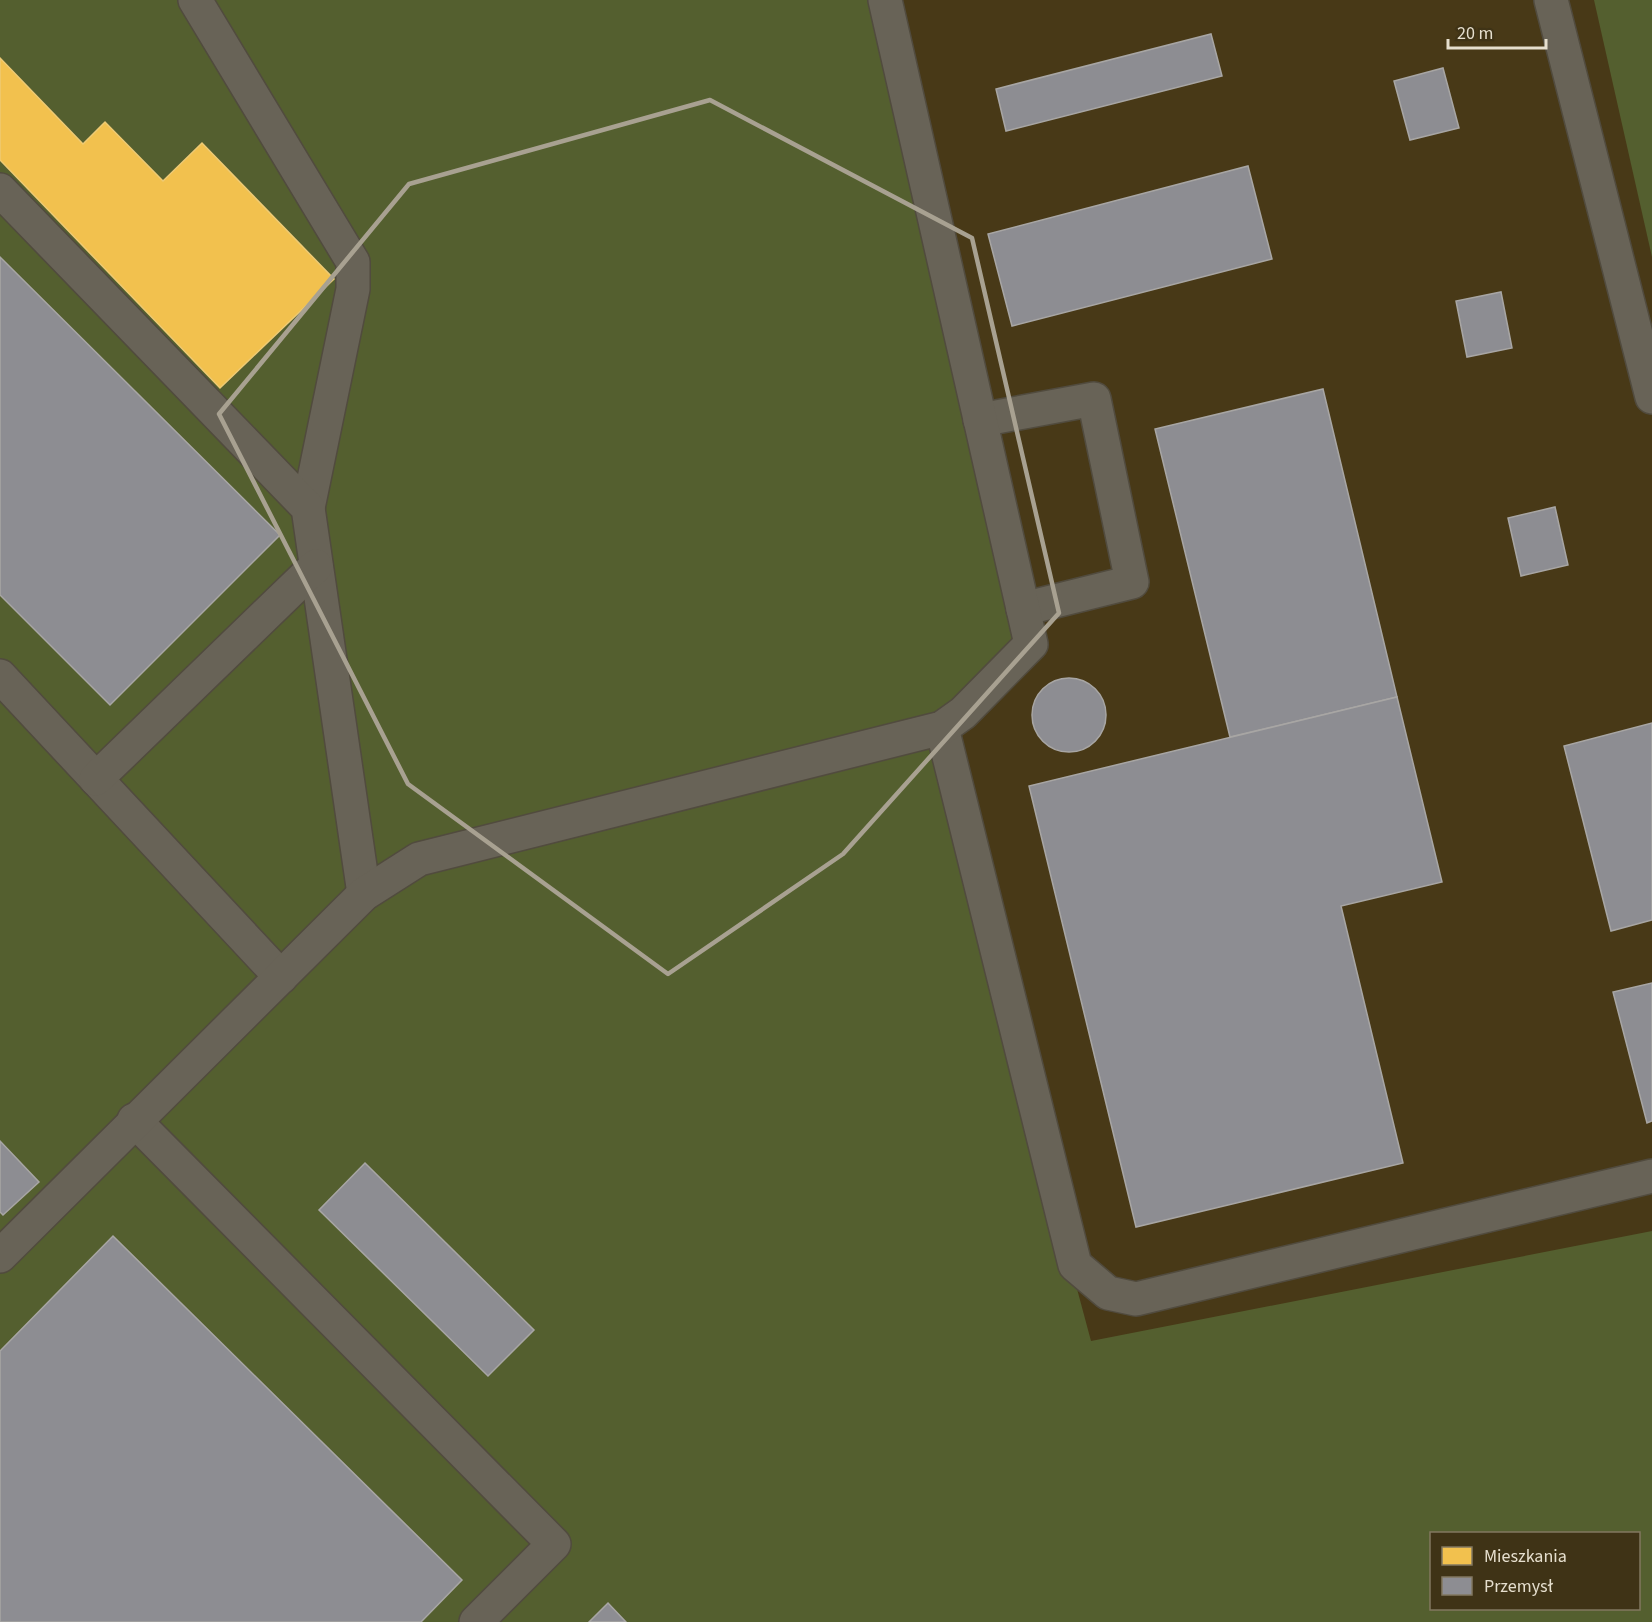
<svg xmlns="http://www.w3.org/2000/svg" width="1652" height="1622" viewBox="0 0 1652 1622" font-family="'Source Sans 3',sans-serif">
<rect width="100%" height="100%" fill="#362f1f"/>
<path fill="#483917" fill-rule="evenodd" d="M0,0H1652V1622H0ZM1432,1534H1638V1608H1432Z"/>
<g fill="#545f2f" fill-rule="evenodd">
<path d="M0,0H872L1023,634L933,752L1091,1341L1652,1231V1622H0ZM1432,1534H1638V1608H1432Z"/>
<polygon points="1594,0 1652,0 1652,257"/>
</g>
<polygon fill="#f2c14e" stroke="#eeca74" stroke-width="1.5" points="0,58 83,144 105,122 163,181 202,143 334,279 220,388 0,160"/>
<g fill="#8d8d92" stroke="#a8a6a4" stroke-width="1.5">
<polygon points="1211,34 1222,76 1006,131 996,89"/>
<polygon points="1443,68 1459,128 1410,140 1394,81"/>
<polygon points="1248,166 1272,259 1012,326 988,234"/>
<polygon points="0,257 280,535 110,705 0,595"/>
<polygon points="1501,292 1512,348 1467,357 1456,301"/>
<polygon points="1323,389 1397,697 1230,737 1155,429"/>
<polygon points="1555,507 1568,565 1521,576 1508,518"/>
<circle cx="1069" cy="715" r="37"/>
<polygon points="1397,697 1442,882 1341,906 1403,1163 1136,1227 1029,786"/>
<polygon points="1652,723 1652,920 1611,931 1564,746"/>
<polygon points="1652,983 1652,1121 1647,1123 1613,992"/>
<polygon points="0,1141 39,1182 3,1215 0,1212"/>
<polygon points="365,1163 534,1330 488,1376 319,1210"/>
<polygon points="113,1236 462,1580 421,1622 0,1622 0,1351"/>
<polygon points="608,1603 626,1622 589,1622"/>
</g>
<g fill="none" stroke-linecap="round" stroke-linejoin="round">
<g stroke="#514b3e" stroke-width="36">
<g id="minor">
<polyline points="195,0 353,262 353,289 308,508"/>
<polyline points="1551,0 1652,397"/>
<polyline points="0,190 308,508 364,894"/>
<polyline points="980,420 1094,399 1132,582 1023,609"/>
<polyline points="0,676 281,977"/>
<polyline points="942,728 1075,1265 1108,1293 1136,1299 1652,1176"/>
<polyline points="96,779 316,566"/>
<polyline points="134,1120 554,1544 476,1622"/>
<polyline points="0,1256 364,894 419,859 942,728 963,713 1031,644 885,0"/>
</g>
</g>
<use href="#minor" stroke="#686357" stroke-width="33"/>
</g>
<path fill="none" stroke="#a8a191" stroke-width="4.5" stroke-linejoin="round" d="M710,100L972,238L1059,613L843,854L668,974L408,784L219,414L409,184Z"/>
<rect x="1430" y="1532" width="210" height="78" fill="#3f3316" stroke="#827860" stroke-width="1.5"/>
<rect x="1442" y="1547" width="30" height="18" fill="#f2c14e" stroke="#827860" stroke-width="1.5"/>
<text x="1484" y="1562" font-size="18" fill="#e6dfce">Mieszkania</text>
<rect x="1442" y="1577" width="30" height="18" fill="#8d8d92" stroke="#827860" stroke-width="1.5"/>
<text x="1484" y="1592" font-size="18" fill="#e6dfce">Przemysł</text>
<path d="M1448 39v9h98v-9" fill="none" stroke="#e6dfce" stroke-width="3"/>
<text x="1457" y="39" font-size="18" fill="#e6dfce" stroke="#3f3316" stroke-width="4.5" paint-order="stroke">20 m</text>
</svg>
